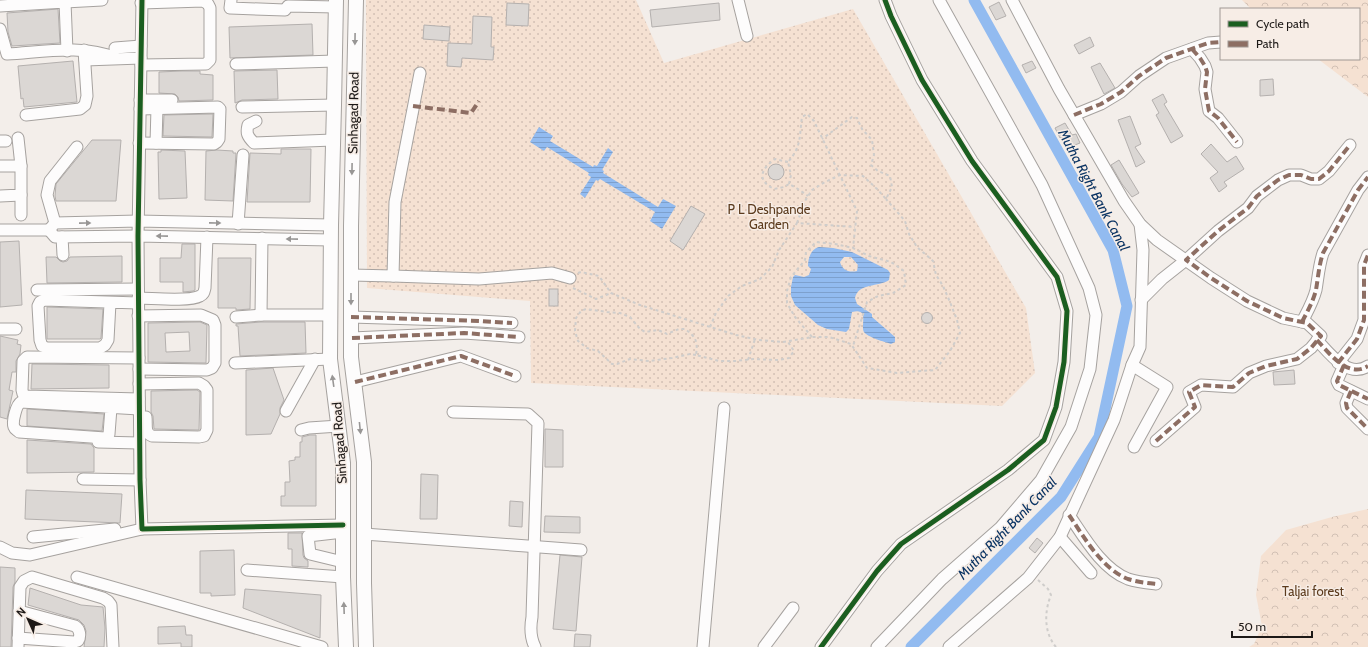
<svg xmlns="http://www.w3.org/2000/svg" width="1368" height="647" viewBox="0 0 1368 647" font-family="Cabin,sans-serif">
<defs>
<pattern id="forest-crowns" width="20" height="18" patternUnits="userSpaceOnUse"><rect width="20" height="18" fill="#f5e1d2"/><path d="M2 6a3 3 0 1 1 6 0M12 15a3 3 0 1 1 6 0" fill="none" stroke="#d2c0b4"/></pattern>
<pattern id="park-dots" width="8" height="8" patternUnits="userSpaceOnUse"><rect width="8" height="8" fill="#f5e1d2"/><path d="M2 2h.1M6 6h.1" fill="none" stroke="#d2c0b4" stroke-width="1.8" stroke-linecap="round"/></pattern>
<pattern id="water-rules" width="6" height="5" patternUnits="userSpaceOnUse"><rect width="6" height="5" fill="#92bbf0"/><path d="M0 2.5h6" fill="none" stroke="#7da0cd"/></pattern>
</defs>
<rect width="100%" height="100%" fill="#f3eeea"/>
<g fill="url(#forest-crowns)">
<polygon points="1242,0 1368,0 1368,97 1318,59 1359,59 1359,9 1251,9"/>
<polygon points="1368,509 1368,647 1249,647 1254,644 1262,626 1256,595 1261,556 1286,530 1332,517"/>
</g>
<polygon fill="url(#park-dots)" points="366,0 636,0 664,63 853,9 1026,308 1035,373 1002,406 531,383 530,301 367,288"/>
<g fill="url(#water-rules)" fill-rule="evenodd">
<polygon points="539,127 553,136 550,141 593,167 594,165 597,166 608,148 613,152 602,170 604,171 603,173 658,207 663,199 676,206 662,229 650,221 655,212 600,179 598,181 596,180 585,198 580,194 591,177 588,175 589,173 547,147 544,151 530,142"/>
<path d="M819,247L833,248L852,252L888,270L890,273L889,280C879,287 858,283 855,298L857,304L872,314V317L895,337V342L891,344C885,342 867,337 864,332C860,326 870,307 852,312L849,329L846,332L827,329L818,325L795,305L791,296V287L793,277L795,275L804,277L809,275L811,269L808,266C808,258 811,249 819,247ZM844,257H851L858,265L857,271C849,273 842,270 840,262Z"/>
</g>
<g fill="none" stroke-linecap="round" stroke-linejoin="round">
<polyline stroke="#92bbf0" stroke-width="11" points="911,647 1061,497 1099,437 1127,306 1113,250 974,0"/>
</g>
<g fill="#dbd7d4" stroke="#b4b0ae" fill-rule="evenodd">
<polygon points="999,2 1006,16 996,20 989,7"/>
<polygon points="507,3 529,4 528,26 506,25"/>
<polygon points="719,3 720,20 652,27 650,10"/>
<polygon points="58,9 60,43 12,46 8,32 7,13"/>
<polygon points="473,16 492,17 491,47 494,47 493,60 462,58 461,67 447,66 448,43 472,44"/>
<polygon points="312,24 313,55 230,58 229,27"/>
<polygon points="424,25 450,27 449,41 423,39"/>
<polygon points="1090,37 1094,46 1079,54 1074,45"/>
<polygon points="73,61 77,102 24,107 23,98 21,99 18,66"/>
<polygon points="1032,61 1036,68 1026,73 1022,65"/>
<polygon points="1100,63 1115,88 1104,94 1091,67"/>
<polygon points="277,70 278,99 242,100 235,103 234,71"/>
<polygon points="182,71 200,71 200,74 213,75 213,100 179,101 178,97 175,94 159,93 159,72"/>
<polygon points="1273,79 1274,95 1260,96 1260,80"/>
<polygon points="1163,94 1167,102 1164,104 1183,136 1171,143 1156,115 1159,113 1152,100"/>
<polygon points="213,114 212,137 163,136 164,115"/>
<polygon points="1130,116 1141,144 1135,147 1145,162 1136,167 1118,120"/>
<polygon points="1065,123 1072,135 1076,134 1080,143 1067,148 1062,137 1060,138 1055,128"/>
<polygon points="92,140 121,140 116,201 56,201 55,196 56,184"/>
<polygon points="1211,144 1227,162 1236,156 1244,169 1224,182 1227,186 1219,192 1210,178 1218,172 1201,154"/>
<polygon points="281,149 311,149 310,202 247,202 250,153 281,154"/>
<polygon points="161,150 185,151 187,198 159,199 158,152 161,152"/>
<polygon points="217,150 233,151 233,153 236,153 233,201 205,200 206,151"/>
<polygon points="1119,160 1139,193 1132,197 1122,184 1111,165"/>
<circle cx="776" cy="172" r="8"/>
<polygon points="691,206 705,214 683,250 670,241"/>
<polygon points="19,241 22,305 0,307 0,242"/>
<polygon points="182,244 195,244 195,290 193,291 183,292 183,282 160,282 160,258 181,258"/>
<polygon points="122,256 122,282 47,283 46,257 56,257 60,261 63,262 67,261 70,257"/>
<polygon points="218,258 251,258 250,309 236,310 236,308 218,308"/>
<rect x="549" y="289" width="9" height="17"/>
<polygon points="47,307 103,309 101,338 100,339 47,339"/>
<circle cx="927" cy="318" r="5.5"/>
<path d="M200,322L207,325L206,363L148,362V323ZM189,332L190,351L166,352L165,333Z"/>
<polygon points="261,322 305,322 306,353 240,356 238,326 236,326 236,324"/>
<polygon points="0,336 18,340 17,344 21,345 20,354 16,361 16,372 12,372 9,390 13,391 7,419 0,417"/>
<polygon points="32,364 109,365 109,388 31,389"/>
<polygon points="273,368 284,400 280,408 280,414 271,434 246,435 246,370"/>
<polygon points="1294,370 1295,384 1274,385 1273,372"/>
<polygon points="197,390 200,392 199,430 154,429 153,416 151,412 151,391"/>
<polygon points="27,409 104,414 102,431 27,426"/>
<polygon points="545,429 563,430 563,467 545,467"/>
<polygon points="310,435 316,435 316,506 281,506 281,496 285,496 285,482 290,482 289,461 295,460 295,457 300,457 300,442 302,442 302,437"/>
<polygon points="27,440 91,444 94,448 94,472 27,473"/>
<polygon points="421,474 438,475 437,519 420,519"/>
<polygon points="26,490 122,494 120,523 25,519"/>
<polygon points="510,501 523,502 522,527 509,526"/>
<polygon points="545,516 580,517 580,533 544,532"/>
<polygon points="288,533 302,533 303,555 304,558 308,561 308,567 292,566 292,549 288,549"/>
<polygon points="1037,538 1043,543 1035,553 1029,548"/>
<polygon points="234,550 235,595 211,596 211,593 200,593 200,551"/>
<polygon points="560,555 582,557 576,631 553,629"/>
<polygon points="0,567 15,568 15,582 13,587 11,647 0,647"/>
<polygon points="30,588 81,605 103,607 105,628 104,647 84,647 86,631 84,625 79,620 28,605"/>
<polygon points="245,589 321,595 320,638 243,608"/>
<polygon points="185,626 186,635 192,635 192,647 181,647 181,643 158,644 158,627"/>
<polygon points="575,634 591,635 590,647 574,647"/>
</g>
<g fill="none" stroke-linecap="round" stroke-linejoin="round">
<g stroke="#a6a29f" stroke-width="13">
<g id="minor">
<polyline points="142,0 138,236 140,480 142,529 343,525"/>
<polyline points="231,0 230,8 285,10 288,6 336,7"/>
<polyline points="738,0 747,36"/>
<polyline points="1012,0 1059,89 1124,201 1140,224 1157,240 1211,278 1247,301 1283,318 1307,323 1321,336 1311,348 1297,359 1266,366 1249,373 1233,387 1201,385 1189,392 1195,407 1156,441"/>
<polyline points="65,2 102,0"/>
<polyline points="0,6 65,2 67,51"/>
<path d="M0,29L7,54C43,52 82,44 116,58"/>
<polyline points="115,48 141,46"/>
<polyline points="1192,49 1200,58 1205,66 1207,72 1205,89 1209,111 1218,118 1237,142"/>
<polyline points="85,60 141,58"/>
<polyline points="236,64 335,61"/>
<polyline points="141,65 206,64 210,60 210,8 208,4 203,1 141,3"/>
<polyline points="140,100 172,100"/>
<polyline points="242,107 334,105"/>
<polyline points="26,115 80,109 85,105 87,96 84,50"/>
<polyline points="1074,115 1101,104 1121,92 1139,76 1166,58 1208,43 1221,42"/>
<path d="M256,121L248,125C246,133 247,136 254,143L333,140"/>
<polyline points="0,141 6,141"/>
<polyline points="139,143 214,144 217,142 219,139 220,109 218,107 140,109"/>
<polyline points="156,143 157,108"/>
<polyline points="0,166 21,166"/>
<polyline points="0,196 21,195 21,166 18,138"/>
<polyline points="21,215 21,195"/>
<polyline points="55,223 47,195 50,181 77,147"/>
<polyline points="238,224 243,155"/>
<polyline points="0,230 49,230"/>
<polyline points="49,230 55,223 138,221 331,225"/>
<polyline points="49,230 55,237 138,236 331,240"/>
<polyline points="62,237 63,255"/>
<polyline points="351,275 393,276 395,202 420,73"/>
<polyline points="393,276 479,279 552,273 570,278"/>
<polyline points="37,290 138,289"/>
<path d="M138,298C152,298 189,302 200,296C204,294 204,292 205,288L207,237"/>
<polyline points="1141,300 1162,279 1186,260 1218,231 1248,208 1257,196 1278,180 1289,175 1301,175 1311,179 1319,179 1329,171 1350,145"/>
<polyline points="110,303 108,340 105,345 100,348 47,348 42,346 40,340 38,306 40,302 44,300 138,303"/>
<polyline points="261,315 262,238"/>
<polyline points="138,316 201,315 213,320 215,325 215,363 212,368 207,370 139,369"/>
<polyline points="236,317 261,315 331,315"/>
<polyline points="351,317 480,321 512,323"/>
<path d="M1302,322C1307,312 1313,302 1316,290C1318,278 1319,265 1323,253L1358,190L1368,177"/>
<polyline points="0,329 16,329"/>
<polyline points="352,338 464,333 519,337"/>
<path d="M1317,340C1329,353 1348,379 1368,366"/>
<polyline points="139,358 27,357 23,361 22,390 23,394 26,396 139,399"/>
<polyline points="235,363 330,359"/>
<polyline points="1338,363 1357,339 1364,320 1364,265 1368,255"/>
<polyline points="1132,365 1167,387 1134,447"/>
<polyline points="1344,365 1337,381 1339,385 1368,399"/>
<polyline points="355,382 461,356 515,376"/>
<path d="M139,384L199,383L204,386L207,390V430L204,436L199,437L152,436C144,433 147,424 146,417"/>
<polyline points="1351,391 1346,403 1347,408 1368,429"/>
<path d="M111,408L109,434L108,437L105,438L19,432C17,430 15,430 14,427C12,422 16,405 21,402L139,409"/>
<polyline points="286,411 315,359"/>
<path d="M453,412L528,414L538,423L532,617C530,628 530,637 535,647"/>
<polyline points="301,430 309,428 339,426"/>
<polyline points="98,442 139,443"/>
<polyline points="83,479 140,480"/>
<path d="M1069,515C1084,537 1102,569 1128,579C1137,582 1147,583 1156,584"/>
<polyline points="343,532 308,536 310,554 343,562"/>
<polyline points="364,534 581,550"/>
<polyline points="33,537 115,529"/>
<polyline points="1060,537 1091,573"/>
<polyline points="0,547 12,553 30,555 142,529"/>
<polyline points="247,570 343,577"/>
<polyline points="77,577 322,647"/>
<path d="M18,638L74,642L78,641C81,636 80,629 75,626L19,611"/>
<polyline points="18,647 20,587 24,581 32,577 103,598 108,601 111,605 113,647"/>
<polyline points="703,647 724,408"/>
<polyline points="764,647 793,608"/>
<polyline points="821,647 877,571 901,544 1008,470 1044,440 1056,407 1064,362 1067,311 1057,277 972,161 922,80 891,16 885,0"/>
<polyline points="877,647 942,579 1000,528 1041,480 1071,427 1090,369 1096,315 1089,288 1042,185 939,0"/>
<polyline points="949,647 1028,578 1060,537 1114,420 1132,365 1140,347 1143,250 1140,224"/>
</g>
</g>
<g stroke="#a6a29f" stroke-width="16">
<g id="major">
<polyline points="336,0 334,105 331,225 330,359 343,463 343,577 346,647"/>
<polyline points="356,0 351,226 351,357 364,462 364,583 366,647"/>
</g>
</g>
<g stroke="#cfcdcb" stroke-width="2" stroke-dasharray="3 3" stroke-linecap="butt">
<path d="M788,162L775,159C761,169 756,180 774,189L784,187L789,184L798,189L808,196"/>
<path d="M789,184L791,175L788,162C802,146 799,137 802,117L807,114L814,121L857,211L853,248"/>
<polyline points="797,223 805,201 812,190 825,182 840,175 863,176 877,189 886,199 892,187 890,176 878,171 871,165 874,155 872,140 862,129 857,118 852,117 822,139"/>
<polyline points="578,273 581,272 599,276 611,293 640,305 736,335 759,340 783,342 812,337 829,337 851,344 867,368 897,373 935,370 950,351 960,333 957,320 950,302 943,286 936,275 933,261 917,247 909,234 905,221 886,199"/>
<polyline points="573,288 596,299 611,293"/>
<polyline points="710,327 716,313 728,296 742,286 760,279 772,267 779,250 797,223 855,227"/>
<polyline points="812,337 795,317 787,303 787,291 791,277 805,260 806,252 816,242 835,244 853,248 869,256 891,262 904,271 906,285 893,293 878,296 867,302 853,346"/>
<path d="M696,355L690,354L672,358L649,361L630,359L617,364H612L598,351L587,348L578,341L575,331L576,318L581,311L586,309L607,312L620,313L630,317L640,329L645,332L658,330L667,334L679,329H685C696,337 698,341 696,355L719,361H735L754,359L778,360L789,358L794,351L788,342"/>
<polyline points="748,360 755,339"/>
<path d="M1038,580L1048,589L1051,595C1044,612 1044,633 1056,647"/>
</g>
<use href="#minor" stroke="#fdfcfc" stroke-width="11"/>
<use href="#major" stroke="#fdfcfc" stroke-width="14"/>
<g stroke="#8d6e63" stroke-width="4" stroke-dasharray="8 4" stroke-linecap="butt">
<polyline points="1192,49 1200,58 1205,66 1207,72 1205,89 1209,111 1218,118 1237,142"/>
<polyline points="413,106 471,113 479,101"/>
<polyline points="1074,115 1101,104 1121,92 1139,76 1166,58 1208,43 1221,42"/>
<polyline points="351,317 480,321 512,323"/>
<path d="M1302,322C1307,312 1313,302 1316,290C1318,278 1319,265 1323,253L1358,190L1368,177"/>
<polyline points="352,338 464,333 519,337"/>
<path d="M1317,340C1329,353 1348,379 1368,366"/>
<polyline points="1338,363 1357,339 1364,320 1364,265 1368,255"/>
<polyline points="1344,365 1337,381 1339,385 1368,399"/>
<polyline points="355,382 461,356 515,376"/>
<polyline points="1351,391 1346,403 1347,408 1368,429"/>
<polyline points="1156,441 1195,407 1189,392 1201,385 1233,387 1249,373 1266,366 1297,359 1311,348 1321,336 1307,323 1283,318 1247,301 1211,278 1186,260 1218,231 1248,208 1257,196 1278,180 1289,175 1301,175 1311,179 1319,179 1329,171 1350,145"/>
<path d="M1069,515C1084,537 1102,569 1128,579C1137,582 1147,583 1156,584"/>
</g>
<g stroke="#f7ede6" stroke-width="8">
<g id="cycleway">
<polyline points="142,0 138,236 140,480 142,529 343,525"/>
<polyline points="821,647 877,571 901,544 1008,470 1044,440 1056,407 1064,362 1067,311 1057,277 972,161 922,80 891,16 885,0"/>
</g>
</g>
<use href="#cycleway" stroke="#1b5e20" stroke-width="5"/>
</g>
<defs><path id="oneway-solid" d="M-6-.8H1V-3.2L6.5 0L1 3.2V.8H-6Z"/></defs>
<g fill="#989695">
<use href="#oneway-solid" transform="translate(355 39) rotate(91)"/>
<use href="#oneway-solid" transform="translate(352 169) rotate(91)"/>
<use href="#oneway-solid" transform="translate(85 223) rotate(-1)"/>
<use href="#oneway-solid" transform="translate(215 223) rotate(1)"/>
<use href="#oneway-solid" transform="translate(162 236) rotate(-179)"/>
<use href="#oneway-solid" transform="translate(292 239) rotate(-179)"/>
<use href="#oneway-solid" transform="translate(351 299) rotate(90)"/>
<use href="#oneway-solid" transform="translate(333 381) rotate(-98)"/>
<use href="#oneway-solid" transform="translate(360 428) rotate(84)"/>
<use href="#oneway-solid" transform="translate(344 608) rotate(-92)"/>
</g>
<g text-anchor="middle" stroke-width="3" stroke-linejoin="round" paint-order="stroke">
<g font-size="13" fill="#1d1917" stroke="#f7ede6">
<text transform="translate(353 113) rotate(-89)" y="5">Sinhagad Road</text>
<text transform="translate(339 443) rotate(-94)" y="5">Sinhagad Road</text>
</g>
<g font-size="13" fill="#5c3b1d" stroke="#f7ede6">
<text x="769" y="214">P L Deshpande<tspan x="769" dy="15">Garden</tspan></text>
<text x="1313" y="596">Taljai forest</text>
</g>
<g font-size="14" font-style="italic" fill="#093363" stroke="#f7ede6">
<text transform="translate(1094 190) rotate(62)" y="5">Mutha Right Bank Canal</text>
<text transform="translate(1007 528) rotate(-46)" y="5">Mutha Right Bank Canal</text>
</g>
</g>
<rect x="1220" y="8" width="140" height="52" fill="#f7ede6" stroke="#a09893"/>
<rect x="1228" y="21" width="20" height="6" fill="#1b5e20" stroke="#a09893"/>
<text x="1256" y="28" font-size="12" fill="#1d1917">Cycle path</text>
<rect x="1228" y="41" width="20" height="6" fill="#8d6e63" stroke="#a09893"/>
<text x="1256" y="48" font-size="12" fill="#1d1917">Path</text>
<g transform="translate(28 619) rotate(315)" stroke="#f7ede6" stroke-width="3" paint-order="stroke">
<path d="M0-3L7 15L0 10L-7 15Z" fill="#1d1917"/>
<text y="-6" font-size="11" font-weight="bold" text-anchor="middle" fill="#1d1917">N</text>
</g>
<path d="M1232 631v6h80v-6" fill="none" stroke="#1d1917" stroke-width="2"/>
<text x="1238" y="631" font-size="12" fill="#1d1917" stroke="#f7ede6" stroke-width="3" paint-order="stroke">50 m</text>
</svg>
